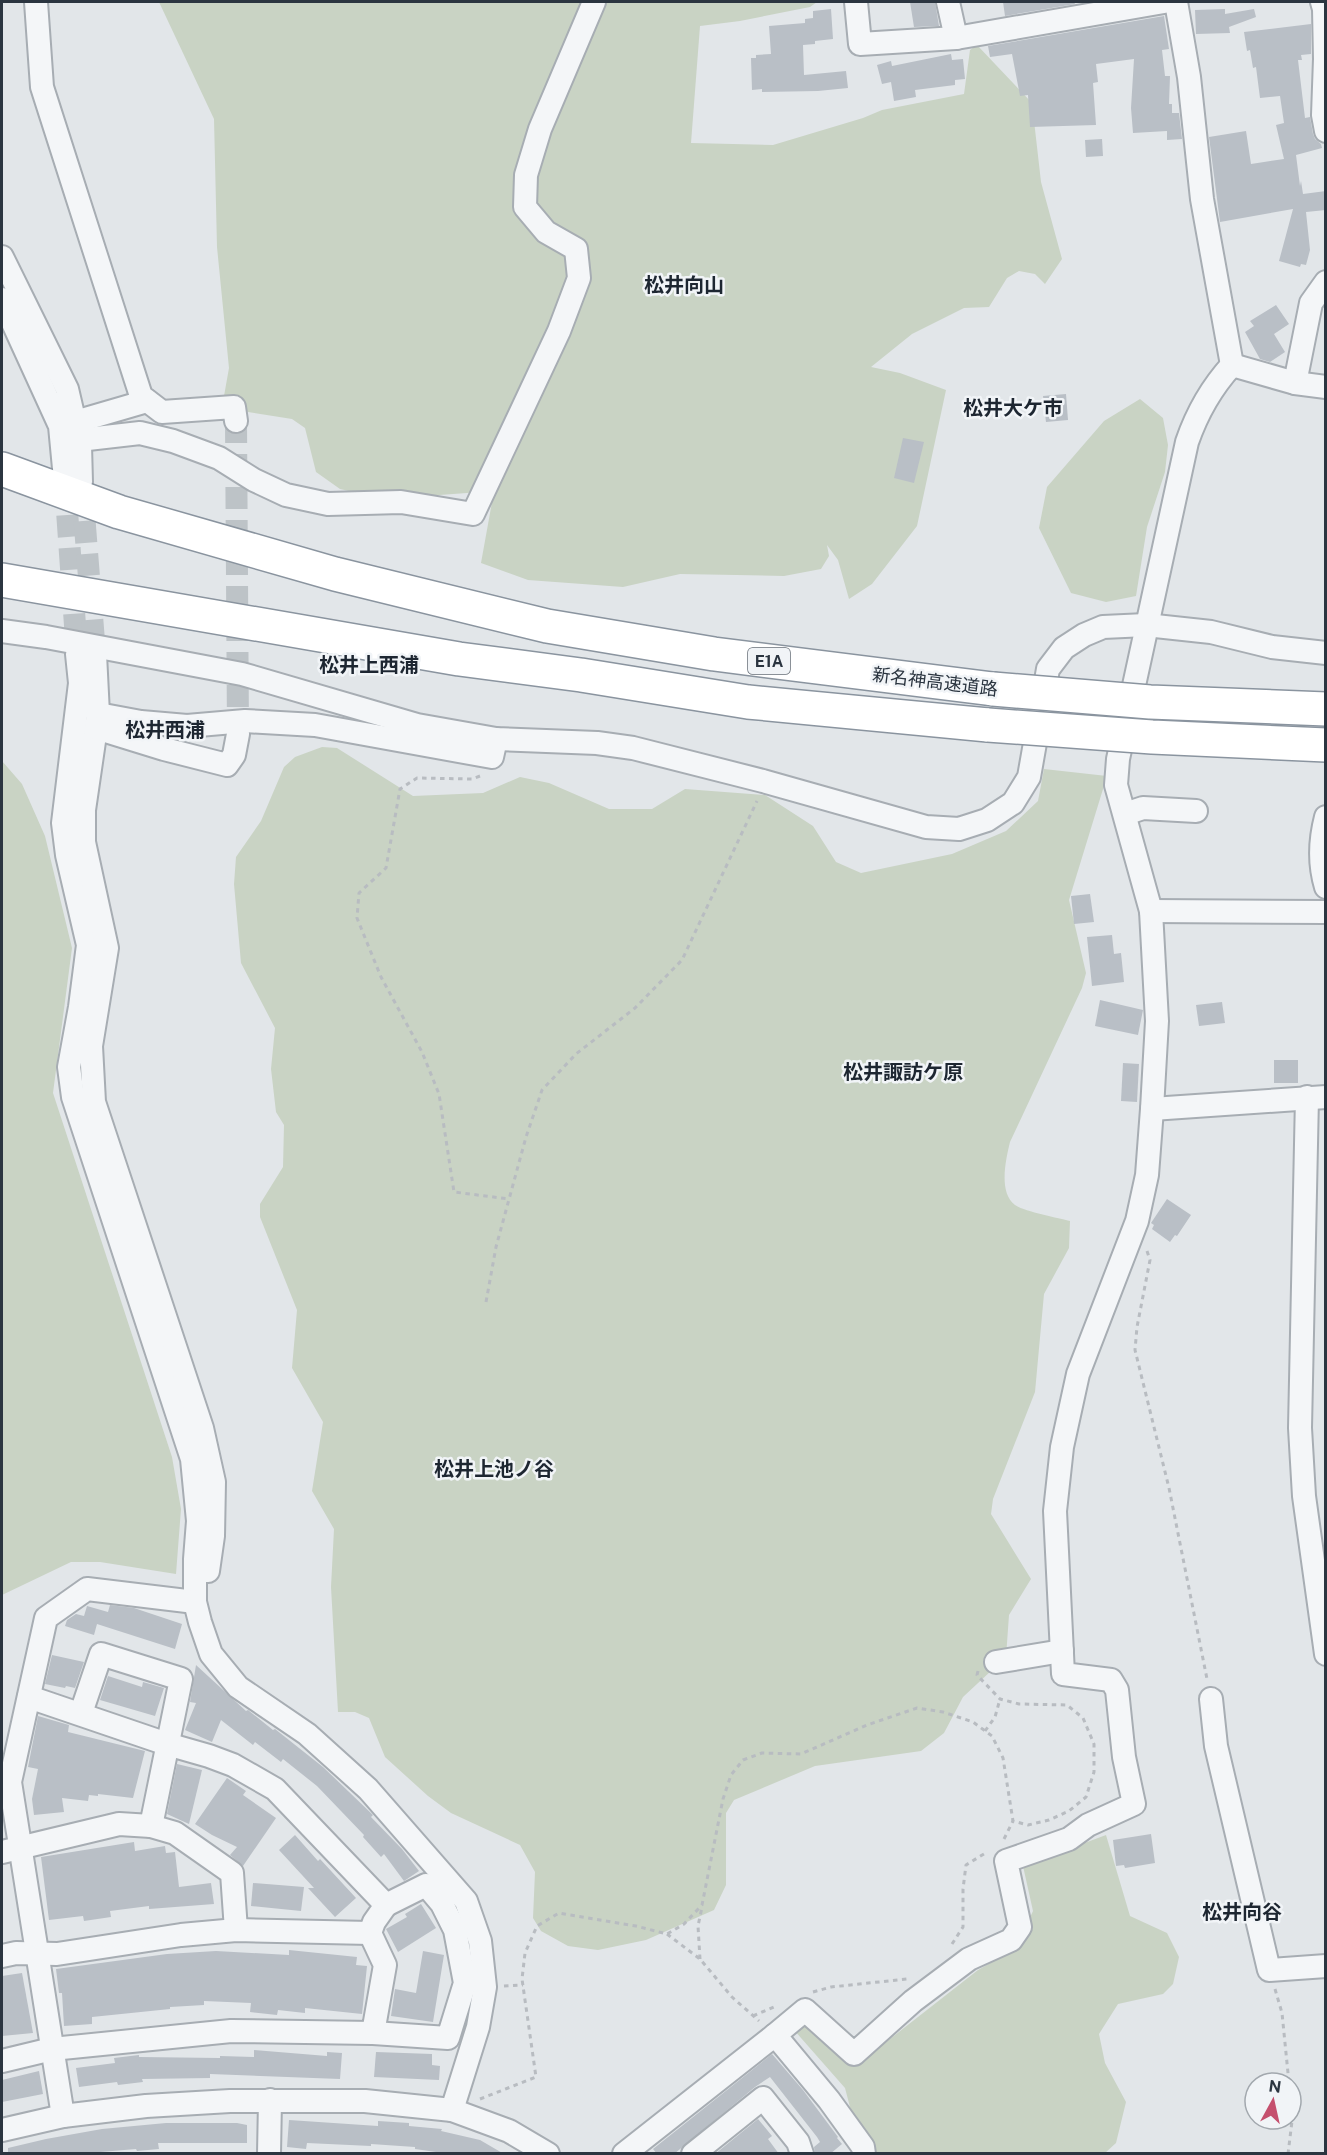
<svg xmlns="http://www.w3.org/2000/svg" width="1327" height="2155" viewBox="0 0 1327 2155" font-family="'Public Sans','Noto Sans JP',sans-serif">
<rect width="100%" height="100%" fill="#e2e6e9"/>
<g fill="#c9d3c4">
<polygon points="159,2 817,2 810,7 740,21 700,26 691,143 773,145 863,118 882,110 964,94 970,50 977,45 1032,103 1041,182 1062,259 1045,284 1035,274 1019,271 1007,278 989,307 964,308 912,334 871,367 900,373 946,390 917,526 872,584 849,599 838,560 827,545 829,556 821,569 784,576 680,574 623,587 528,580 481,563 494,491 385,499 340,489 316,472 305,428 292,419 248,412 224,396 229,368 217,247 214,119"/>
<polygon points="1140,399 1163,418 1168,445 1165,472 1147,527 1136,596 1106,602 1071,593 1039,528 1047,487 1104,421"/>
<path d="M322,747L337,748L413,796L483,793L520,777L549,783L609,809H652L685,789L765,795L813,826L836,862L861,873L952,854L1006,831L1038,801L1044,769L1107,776L1069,900L1086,973L1082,988L1010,1142C1006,1159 998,1192 1015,1205C1023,1211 1059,1218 1070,1221L1069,1248L1044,1294L1035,1392L993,1499L991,1514L1031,1579L1009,1615L1006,1657L963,1697L944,1733L921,1751L815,1766L734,1800L726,1813V1885L714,1910L646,1940L598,1950L568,1946L541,1931L533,1918L535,1872L520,1845L451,1813L428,1796L385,1757L369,1718L355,1712H338L331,1587L334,1529L312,1491L323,1422L292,1368L297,1310L260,1217V1204L283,1167L284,1125L276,1112L271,1069L275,1028L241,963L234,884L236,857L261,821L284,767L295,757Z"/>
<polygon points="2,761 22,784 45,836 72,948 53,1093 172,1457 181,1509 176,1574 100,1562 71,1562 2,1595"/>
<polygon points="1106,1835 1130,1916 1167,1933 1179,1957 1173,1984 1163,1994 1118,2004 1099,2034 1105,2063 1126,2102 1116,2143 1105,2153 862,2153 845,2088 794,2030 807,2021 858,2064 978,1970 1015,1949 1033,1911 1023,1866"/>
</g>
<g fill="#b9bfc6">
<polygon points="910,2 935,2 939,26 914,27"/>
<polygon points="1003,2 1074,2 1075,4 1005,16"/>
<polygon points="831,9 833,39 815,41 815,44 803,45 804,75 846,71 848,88 818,91 762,92 762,89 752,90 751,58 756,58 756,55 771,54 769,26 805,23 805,19 813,18 813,11"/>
<polygon points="1225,9 1225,14 1254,9 1256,17 1229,27 1230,33 1196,34 1195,10"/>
<polygon points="1164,16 1169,49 1162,50 1165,76 1170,76 1169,104 1172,104 1172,113 1179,113 1182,139 1167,140 1167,131 1133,133 1131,108 1134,59 1096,64 1098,82 1093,83 1096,125 1030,127 1028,95 1020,96 1012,54 990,57 988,46"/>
<polygon points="1311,24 1311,54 1301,55 1302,60 1298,60 1305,118 1310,117 1313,134 1315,139 1321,144 1322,148 1296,155 1300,186 1301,181 1303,194 1326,191 1326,210 1306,212 1310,250 1306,265 1301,264 1300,267 1279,261 1293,209 1220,222 1209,137 1246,131 1251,164 1284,159 1276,125 1284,123 1280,96 1260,98 1256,67 1253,68 1250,50 1247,51 1244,32"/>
<polygon points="951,54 952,60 963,59 965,79 955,80 955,85 915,90 916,97 894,101 891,82 882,84 877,65 891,61 892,66"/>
<polygon points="1102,139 1103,156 1086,157 1085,140"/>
<polygon points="1276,305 1289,324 1274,334 1285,352 1270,362 1260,359 1245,332 1254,326 1250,321"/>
<polygon points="1066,394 1068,420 1046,422 1043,396"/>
<polygon points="903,438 924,442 914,483 894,478"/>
<polygon points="1090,894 1094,922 1074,924 1071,896"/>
<polygon points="1112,935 1114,954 1121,953 1124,982 1092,986 1087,937"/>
<polygon points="1100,1000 1143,1010 1138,1035 1095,1026"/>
<polygon points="1222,1002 1225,1023 1199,1026 1196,1005"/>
<rect x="1274" y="1060" width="24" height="23"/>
<polygon points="1123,1063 1139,1064 1137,1102 1121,1101"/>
<polygon points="1167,1199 1191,1215 1177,1236 1175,1235 1170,1242 1152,1229 1154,1225 1151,1223"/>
<polygon points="110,1605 134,1608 182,1624 175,1649 97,1624 94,1635 65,1626 67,1620 76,1614 84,1616 87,1606 108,1612"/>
<polygon points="52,1655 84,1662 75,1688 66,1686 65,1688 45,1684"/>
<polygon points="196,1665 246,1711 248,1710 273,1730 275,1729 323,1767 373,1815 371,1817 402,1849 419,1871 404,1881 384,1854 381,1857 363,1837 364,1835 317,1786 283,1759 281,1762 255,1742 253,1745 221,1720 212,1742 185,1730 196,1703 190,1702"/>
<polygon points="108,1676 142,1687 143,1682 164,1688 155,1716 100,1700"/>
<polygon points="38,1716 69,1725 68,1732 145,1751 133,1798 98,1794 98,1796 89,1795 88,1801 62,1798 64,1812 34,1815 32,1799 38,1769 28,1767"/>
<polygon points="177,1764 202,1770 189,1824 167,1814"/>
<polygon points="227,1778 246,1791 243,1795 276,1818 243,1866 230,1855 237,1847 212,1835 195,1824"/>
<polygon points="1151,1834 1155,1863 1125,1868 1124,1865 1116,1866 1113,1840"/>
<polygon points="295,1835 318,1861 320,1859 356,1898 335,1917 308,1888 314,1888 279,1850"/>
<polygon points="134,1842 135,1851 165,1846 166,1853 175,1852 179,1887 211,1883 214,1904 149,1909 149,1906 110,1911 111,1917 84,1921 83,1916 49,1920 41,1857"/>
<polygon points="253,1883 304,1887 301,1911 251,1906"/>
<polygon points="421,1904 436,1928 398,1952 386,1929 407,1917 405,1914"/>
<polygon points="289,1950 357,1957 356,1965 367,1966 362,2014 305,2008 305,2013 278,2010 277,2015 250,2012 251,2003 204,2001 204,2005 170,2007 170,2009 92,2017 92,2024 64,2026 62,1993 59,1993 56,1969 167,1954 216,1951 289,1955"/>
<polygon points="423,1951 444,1955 433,2022 391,2016 395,1989 416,1993"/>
<polygon points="22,1973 33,2033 2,2036 2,1976"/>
<polygon points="254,2050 327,2056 327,2052 342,2053 340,2079 210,2074 210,2078 142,2079 143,2082 118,2085 117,2082 79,2087 76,2068 115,2063 114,2058 139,2055 139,2057 220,2058 220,2056 254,2057"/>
<polygon points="376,2052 432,2054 432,2065 440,2066 439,2080 374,2077"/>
<polygon points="772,2054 803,2090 838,2137 837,2138 842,2144 830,2154 815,2154 814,2147 820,2142 817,2137 770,2077 755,2087 674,2154 657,2154 653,2149"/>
<polygon points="39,2071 43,2094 2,2102 2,2080"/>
<polygon points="758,2119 772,2136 768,2139 779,2154 715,2154"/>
<polygon points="289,2120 378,2126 378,2121 409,2123 409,2126 442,2129 441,2131 480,2140 504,2154 450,2154 415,2149 415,2147 371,2144 371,2146 307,2143 306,2149 287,2147"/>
<polygon points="166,2123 237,2123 247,2125 247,2143 158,2143 159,2149 137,2151 136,2149 77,2154 8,2154 8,2148 46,2139 102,2129"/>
</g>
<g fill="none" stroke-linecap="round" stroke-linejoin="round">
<g stroke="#bdc3c7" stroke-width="22" stroke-dasharray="22 11" stroke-linecap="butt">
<polyline points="236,421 238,734"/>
<polyline points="65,482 77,654"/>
<polyline points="82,488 95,654"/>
</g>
<g stroke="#a7adb3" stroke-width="26">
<g id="minor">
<polyline points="36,2 42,87 141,396 162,412 234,407 236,421"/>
<polyline points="856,2 860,44 956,38 1164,2"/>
<polyline points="948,2 956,38"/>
<polyline points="1176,2 1189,77 1202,199 1232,365"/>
<polyline points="1322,2 1324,9 1325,59 1323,115 1326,131"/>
<polyline points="2,257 67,389 80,445 81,482"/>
<polyline points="2,299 60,426 65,479"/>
<polyline points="1232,365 1295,383 1326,387"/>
<polyline points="1295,383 1311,303 1326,282"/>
<polyline points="75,422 147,401"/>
<polyline points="79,440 140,433 173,441 219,458 254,480 286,495 328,504 401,502 473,514 559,331 579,278 576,249 546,232 525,207 526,175 540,129 594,2"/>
<polyline points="2,631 46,637 242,674 417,725 496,739 597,743 633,748 763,781 926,827 959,829 987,820 1013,803 1029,777 1048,669 1064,648 1084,635 1103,627 1146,625 1211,632 1272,647 1326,653"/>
<polyline points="77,654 80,683 63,823 67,855 88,945 80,1007 69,1067 73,1097 192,1459 198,1521 195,1559 195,1602 200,1622 211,1654 238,1687 307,1734 368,1789 466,1901 480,1941 485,1987 478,2027 452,2110"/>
<polyline points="95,654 98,714 84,810 84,842 107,948 91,1046 94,1102 202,1428 214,1482 213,1536 208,1571"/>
<polyline points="98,714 141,722 187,726 245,721 315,725 492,757 496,739"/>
<polyline points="96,728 164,749 227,765 234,755 238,734"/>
<polyline points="1125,814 1143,808 1196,811"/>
<path d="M1326,817C1320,840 1319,864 1326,887"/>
<polyline points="1151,911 1326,912"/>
<polyline points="1307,1097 1300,1428 1304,1496 1326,1654"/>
<polyline points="1152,1109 1326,1097"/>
<polyline points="996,1662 1062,1651"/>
<polyline points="1211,1699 1216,1746 1269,1970 1326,1966"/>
<polyline points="81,1713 101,1654 181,1679 151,1826"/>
<polyline points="2,1852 119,1824 151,1826 175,1833 232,1873 236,1930"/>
<polyline points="2,1956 16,1953 57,1954 181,1935 236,1930 370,1933"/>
<polyline points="373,2033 448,2038 465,1983 455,1930 442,1904 426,1885 386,1905"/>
<path d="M775,2035L805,2010L854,2054L913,2001L969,1959L1011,1940L1020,1927L1006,1861L1069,1839L1088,1825L1134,1804L1124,1757L1117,1690L1111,1680L1063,1674L1055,1511L1062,1447L1078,1374L1137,1221L1147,1175L1152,1109L1157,1021L1151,911L1116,785L1118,759L1187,442C1197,413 1211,388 1232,365"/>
<polyline points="2,2061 52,2049 231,2031 373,2033 385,1965 370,1933 374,1922 386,1905 275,1789 233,1765 209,1756 167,1744 29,1697"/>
<polyline points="63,2116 10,1782 46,1618 87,1589 195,1602"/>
<polyline points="2,2130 63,2116 146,2106 230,2101 365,2101 452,2110 509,2131 548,2154"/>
<polyline points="269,2154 270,2100"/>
<polyline points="624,2154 775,2035 829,2100 863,2147 864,2154"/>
<polyline points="693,2154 763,2098 798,2142 802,2154"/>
</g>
</g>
<g stroke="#8a949f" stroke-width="36">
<g id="highway">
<polyline points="2,469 119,512 335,574 547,626 714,654 993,689"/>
<polyline points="2,580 459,659 581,675 748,702 988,725"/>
</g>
</g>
<g stroke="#b8bcc1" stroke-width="3" stroke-dasharray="4.5 4.5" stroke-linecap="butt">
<polyline points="480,776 472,779 417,778 400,789 386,868 359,893 357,918 381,977 422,1052 439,1094 454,1192 509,1199"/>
<polyline points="1147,1251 1150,1260 1137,1327 1135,1350 1169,1488 1207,1679"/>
<polyline points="486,1302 496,1247 526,1137 542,1090 576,1054 635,1008 682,960 757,801"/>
<polyline points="985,1731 995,1717 1000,1699"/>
<polyline points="1004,1839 1013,1821"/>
<polyline points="667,1934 700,1959 732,1997 759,2021"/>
<polyline points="952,1944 963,1927 963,1889 966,1865 987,1852"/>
<polyline points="700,1959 698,1926 702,1907"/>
<polyline points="504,1986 523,1985"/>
<polyline points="1275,1989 1282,2013 1289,2083"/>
<polyline points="813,1992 831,1987 907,1979"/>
<polyline points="753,2016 776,2006"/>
<polyline points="480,2099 536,2077 522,1979 525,1953 537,1926 559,1913 636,1926 667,1934 684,1924 702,1905 723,1799 731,1775 743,1760 762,1753 801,1754 867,1725 917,1708 943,1712 973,1722 992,1736 1003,1758 1013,1821 1028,1825 1049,1820 1069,1811 1086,1797 1094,1772 1094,1744 1083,1718 1067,1705 1019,1704 1000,1699 977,1675 978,1671"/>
<polyline points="1288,2154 1292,2121 1291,2106"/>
</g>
<use href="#minor" stroke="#f4f6f8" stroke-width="22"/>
<use href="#highway" stroke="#fff" stroke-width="33"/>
<g stroke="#8a949f" stroke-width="36" stroke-linecap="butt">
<g id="highway-bridge">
<polyline points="993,689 1150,702 1326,709"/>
<polyline points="988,725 1152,737 1326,745"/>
</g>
</g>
<use href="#highway-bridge" stroke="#fff" stroke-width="33"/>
</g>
<g text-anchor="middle" stroke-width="5" stroke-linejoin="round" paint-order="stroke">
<rect fill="#f1f4f7" stroke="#666e77" stroke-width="1.5" x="748" y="648" width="42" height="26" rx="4.5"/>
<g font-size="16" font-weight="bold" fill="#2b3540">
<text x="769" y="667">E1A</text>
</g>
<g font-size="18" fill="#2b3540" stroke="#f1f4f7">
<text transform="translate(935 682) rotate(7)" y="6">新名神高速道路</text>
</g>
<g font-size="20" font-weight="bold" fill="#1d2631" stroke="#f1f4f7">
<text x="684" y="292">松井向山</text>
<text x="1013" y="415">松井大ケ市</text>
<text x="369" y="672">松井上西浦</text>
<text x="165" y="737">松井西浦</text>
<text x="903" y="1079">松井諏訪ケ原</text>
<text x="494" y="1476">松井上池ノ谷</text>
<text x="1242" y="1919">松井向谷</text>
</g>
</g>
<rect width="1327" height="2155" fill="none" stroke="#2b3540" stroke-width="6"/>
<g transform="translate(1273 2101) rotate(8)"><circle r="28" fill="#f1f4f7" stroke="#a2a8ae" stroke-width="1.5"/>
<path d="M0-4.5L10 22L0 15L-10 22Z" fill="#c5506e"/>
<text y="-9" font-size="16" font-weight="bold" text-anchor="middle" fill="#2b3540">N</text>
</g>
</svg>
